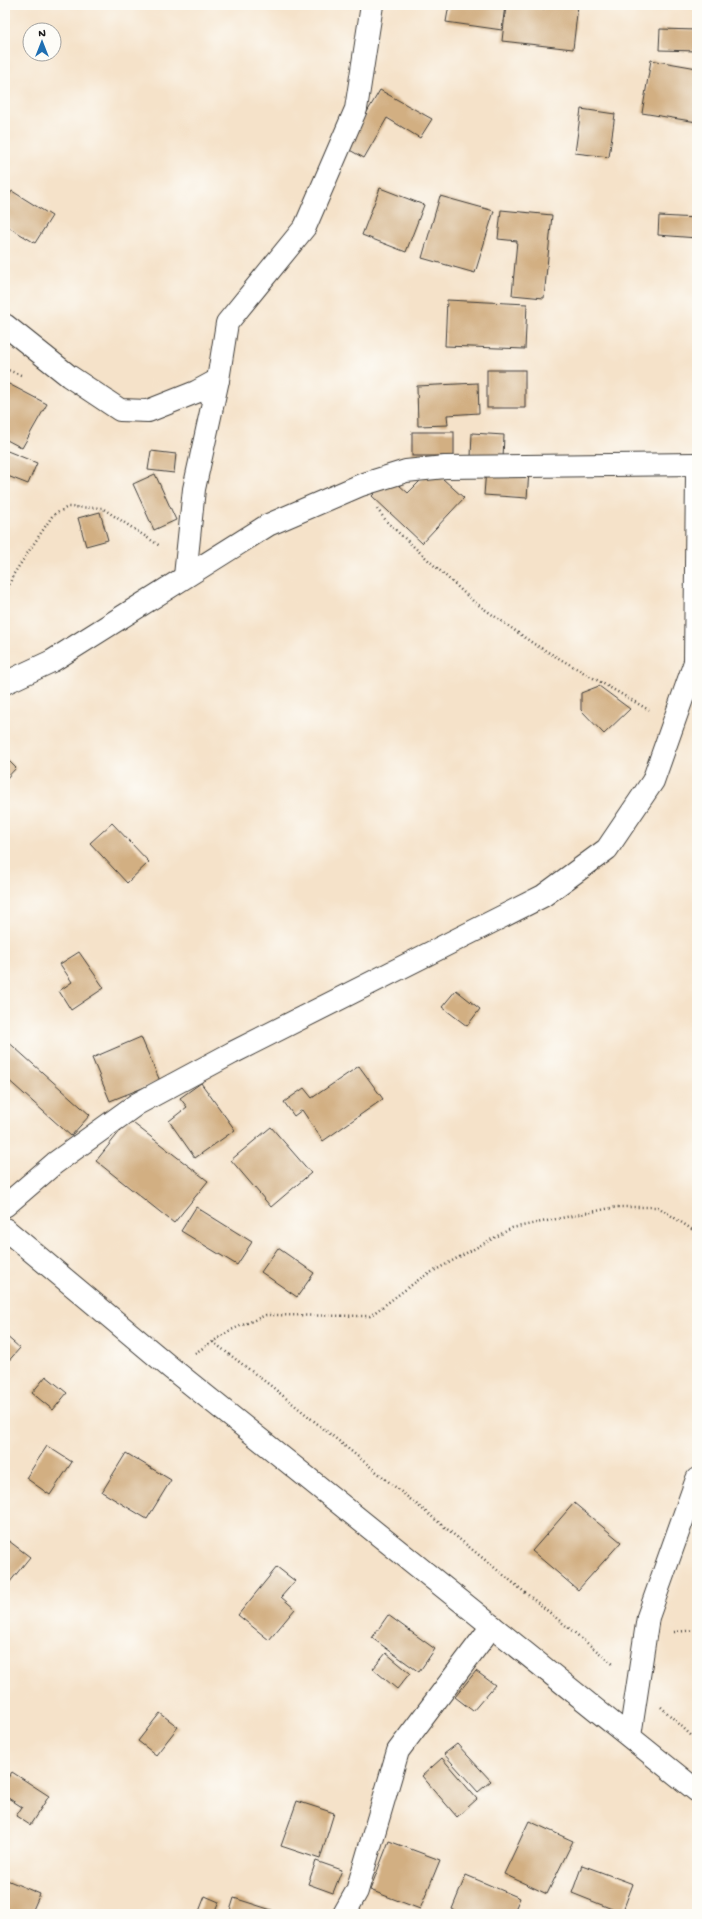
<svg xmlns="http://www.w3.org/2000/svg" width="702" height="1919" viewBox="0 0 702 1919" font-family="'Gochi Hand',sans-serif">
<rect width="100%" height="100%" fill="#fdfcf7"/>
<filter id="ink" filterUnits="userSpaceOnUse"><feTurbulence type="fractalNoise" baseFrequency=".025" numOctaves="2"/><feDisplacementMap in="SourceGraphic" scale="8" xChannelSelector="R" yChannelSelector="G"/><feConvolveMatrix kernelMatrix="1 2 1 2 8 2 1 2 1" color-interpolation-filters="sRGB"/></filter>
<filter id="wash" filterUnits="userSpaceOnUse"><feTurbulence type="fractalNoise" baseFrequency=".012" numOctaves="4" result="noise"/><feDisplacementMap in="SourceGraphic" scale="16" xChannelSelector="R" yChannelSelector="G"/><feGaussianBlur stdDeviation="0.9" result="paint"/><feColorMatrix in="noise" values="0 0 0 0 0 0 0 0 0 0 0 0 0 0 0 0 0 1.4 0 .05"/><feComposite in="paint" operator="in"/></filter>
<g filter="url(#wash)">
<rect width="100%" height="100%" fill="#f5e2c9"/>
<g id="blocks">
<g fill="#d2af82">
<polygon points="449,5 505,5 502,30 446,22"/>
<polygon points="506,5 544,9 545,5 578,5 573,49 502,41"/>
<polygon points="660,29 697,30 697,51 659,50"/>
<polygon points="651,60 697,68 697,122 642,113"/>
<polygon points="380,90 432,119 420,138 387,118 364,158 346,148"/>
<polygon points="581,109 615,114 609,157 575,153"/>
<polygon points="380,188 424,205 406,252 362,235"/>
<polygon points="12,191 52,216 35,243 5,225 5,203"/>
<polygon points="440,196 494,211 475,273 422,258"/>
<polygon points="501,210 552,215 544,298 512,295 517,241 498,239"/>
<polygon points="659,216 697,218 697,238 658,235"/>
<polygon points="447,300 527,304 525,349 445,346"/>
<rect x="487" y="370" width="38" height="38"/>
<polygon points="5,382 47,404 22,448 5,439"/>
<polygon points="478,383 479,413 447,415 448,425 418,426 417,386"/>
<rect x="412" y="432" width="42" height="24"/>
<polygon points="472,433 504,435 503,459 471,457"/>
<polygon points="5,450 37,463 28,484 5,475"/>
<polygon points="151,451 176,454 174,473 148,470"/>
<polygon points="432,469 464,498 422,543 372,496 390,477 408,493"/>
<polygon points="486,469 529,472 527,498 484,495"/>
<polygon points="155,474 176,520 154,530 133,484"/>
<polygon points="100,512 108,540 86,546 78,518"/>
<polygon points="599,686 630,709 604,734 581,710 581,693"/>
<polygon points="5,757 16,768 5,780"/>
<polygon points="112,823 149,862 127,883 90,843"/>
<polygon points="79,952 104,988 71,1010 59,991 72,982 60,964"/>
<polygon points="456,990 480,1009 467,1026 442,1007"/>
<polygon points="141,1037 160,1081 110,1101 92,1058"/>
<polygon points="5,1039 90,1115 71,1136 5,1077"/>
<polygon points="359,1066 383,1099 323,1141 302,1110 294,1116 284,1102 304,1088 312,1098"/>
<polygon points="201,1083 235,1130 195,1158 169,1121 187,1107 180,1098"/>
<polygon points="129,1120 208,1181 174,1223 96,1161"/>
<polygon points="271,1127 311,1173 271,1207 231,1160"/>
<polygon points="196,1207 252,1242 237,1265 181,1231"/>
<polygon points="278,1248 314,1273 297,1297 261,1272"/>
<polygon points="5,1335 20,1348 5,1365"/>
<polygon points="46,1376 67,1393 53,1410 32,1393"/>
<polygon points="47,1446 72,1462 50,1495 26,1478"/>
<polygon points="126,1453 171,1480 147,1519 102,1492"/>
<polygon points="574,1503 621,1542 578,1590 532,1551"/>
<polygon points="5,1538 30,1557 5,1588"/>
<polygon points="277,1567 295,1581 281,1597 295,1609 269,1640 238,1615"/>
<polygon points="388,1615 435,1649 419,1672 372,1638"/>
<polygon points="386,1653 410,1673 397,1689 373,1669"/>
<polygon points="476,1671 495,1685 473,1711 455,1697"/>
<polygon points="160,1713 178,1727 156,1755 138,1741"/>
<polygon points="457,1744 491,1781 478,1792 444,1754"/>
<polygon points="442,1758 477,1799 457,1817 422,1776"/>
<polygon points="12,1772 49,1796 30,1825 16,1816 22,1807 5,1796 5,1782"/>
<polygon points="297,1801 334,1813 320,1859 281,1846"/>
<polygon points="529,1821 573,1841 547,1894 504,1874"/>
<polygon points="389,1841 440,1860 420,1909 370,1890"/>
<polygon points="316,1861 342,1870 333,1893 308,1884"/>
<polygon points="582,1865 633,1884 622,1913 572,1893"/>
<polygon points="466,1875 520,1898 513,1914 487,1913 486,1914 462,1914 452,1909"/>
<polygon points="7,1880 40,1894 31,1914 5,1914 5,1886"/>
<polygon points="205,1896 219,1902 214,1914 198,1914"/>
<polygon points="234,1898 284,1914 229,1914"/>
</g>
</g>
</g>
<g filter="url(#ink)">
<use href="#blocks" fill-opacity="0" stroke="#3d3a36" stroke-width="1"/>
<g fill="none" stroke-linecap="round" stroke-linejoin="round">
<g stroke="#3d3a36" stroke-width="24">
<g id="street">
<polyline points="5,325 69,376 120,410 148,411 196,392 218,380"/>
<polyline points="185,576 194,489 218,380 227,323 305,227 356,109 372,5"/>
<polyline points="5,683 52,661 268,525 361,485 406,471 445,467 697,464"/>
<polyline points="5,1206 55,1163 137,1104 232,1053 543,896 607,849 653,781 695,662 697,473"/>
<polyline points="630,1736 648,1617 697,1479"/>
<polyline points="344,1914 357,1891 398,1751 492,1626"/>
</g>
</g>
<g stroke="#3d3a36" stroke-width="24">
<polyline id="secondary" points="5,1229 171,1368 697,1791"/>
</g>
<g stroke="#3d3a36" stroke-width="2.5" stroke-dasharray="1 3" stroke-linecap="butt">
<polyline points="5,369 21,375"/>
<polyline points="377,509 388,523 473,601 534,644 649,710"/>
<polyline points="5,596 13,575 53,515 68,507 102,508 160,546"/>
<polyline points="213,1342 271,1386 613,1664"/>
<polyline points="195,1353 231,1330 266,1315 370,1316 421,1278 512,1228 616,1207 658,1207 693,1230 697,1231"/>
<polyline points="674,1632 697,1630"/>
<polyline points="661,1707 697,1741"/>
</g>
<use href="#street" stroke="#fff" stroke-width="22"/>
<use href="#secondary" stroke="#fff" stroke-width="22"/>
</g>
</g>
<rect width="702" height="1919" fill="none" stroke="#fdfcf7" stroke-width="20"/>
<g transform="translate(42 42)"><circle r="19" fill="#fdfcf7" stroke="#a3a29f"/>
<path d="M0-3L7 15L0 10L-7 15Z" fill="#1f6fb2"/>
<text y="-6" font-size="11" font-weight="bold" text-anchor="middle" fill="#1c1c1c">N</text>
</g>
</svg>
